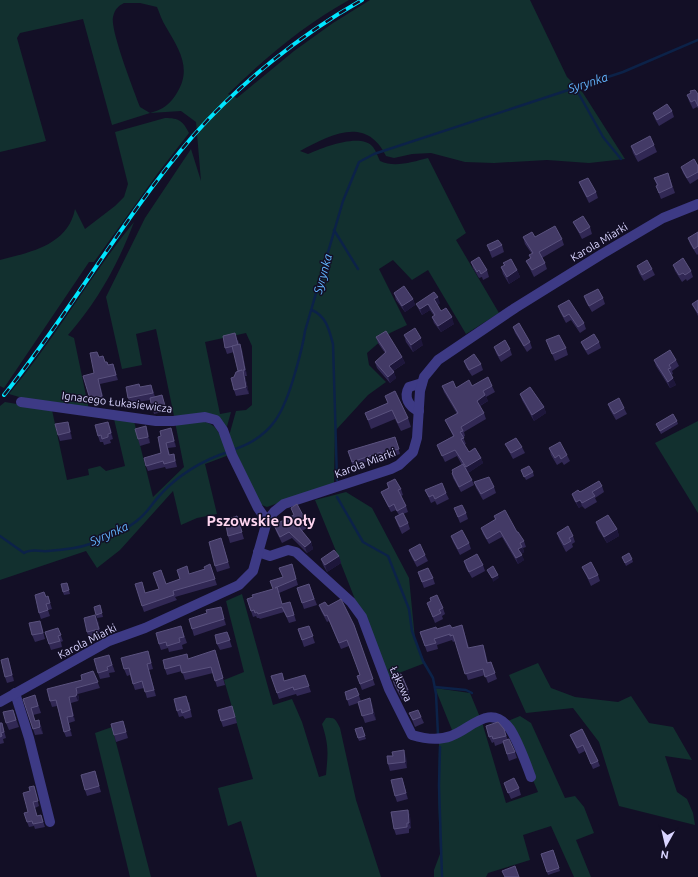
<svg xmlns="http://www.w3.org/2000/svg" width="698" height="877" viewBox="0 0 698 877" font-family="Ubuntu,sans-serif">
<rect width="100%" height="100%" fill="#130f26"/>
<g fill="#12302f" fill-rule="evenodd">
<path d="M0,0H349C304,25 265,58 228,94L237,98L294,51L333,23L370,0H530L567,77L583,93L625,159L589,163L547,160L494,163L465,162L431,153L412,154L394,158L386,156C366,115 330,135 300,151L308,154C322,148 361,132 373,147C376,151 378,157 380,161C395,168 412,162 428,158L466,233L456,240L499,313L466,334L428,270L412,280L393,260L379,269L407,325L390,333L367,353L369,365L386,382L368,395L335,431L334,483L267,507L259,504L229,436L236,411L246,410L252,405V346L246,333L205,342L220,414L231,412L226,430L220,418L208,413L174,416L156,329L136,334L142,365L122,369L106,297L145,218L191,149L201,181L196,122L181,111L150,113L112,125L83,19L20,33L17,38L46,141L0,152ZM124,3H140L157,7C160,14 162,21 166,27C180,51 193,70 175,96C168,106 161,110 150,113L140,107C134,91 110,30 113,17C115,9 118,6 124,3Z"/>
<path d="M165,118C179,118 183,121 189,133L158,173L94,262H89L4,388L0,386V260C31,252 68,245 75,209L85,229L115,206L124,197L128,184L115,132Z"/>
<path d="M134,222C118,264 98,301 68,335L74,338L89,410L26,399L9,394C55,339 89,277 134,222Z"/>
<path d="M5,402L52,410L67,480L89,475L88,469L100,466L106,471L125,466L114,419L134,421L153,497L184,467L175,422C215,421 213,418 229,455L205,464L217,514L197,518L181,525L173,491L120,550L97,568L86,551L0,580V406Z"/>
<polygon points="698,421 698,513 655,443"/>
<path d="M346,492L372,508L409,578L415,639L425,663L386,678C362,618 340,559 315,500Z"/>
<path d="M242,594L273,705L292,699L302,722L319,777L326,775C328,752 329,746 322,724L326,718C335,717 336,720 340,728L356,800L381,877H257L241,821L228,826L218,788L253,779L224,680L244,672L226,601Z"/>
<polygon points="538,663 551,688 575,697 618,702 631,696 649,723 673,727 692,760 665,756 677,792 687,799 693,813 695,825 619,806 599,742 573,708 526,713 509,675"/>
<polygon points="435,688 470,693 482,722 506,803 538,792 508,721 520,716 531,723 565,798 575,796 584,807 594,833 576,840 591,877 574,877 551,826 523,835 530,860 488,873 486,877 434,877 434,870 440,854 438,793 439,743 452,730"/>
<polygon points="112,727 151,877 130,877 95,733"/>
</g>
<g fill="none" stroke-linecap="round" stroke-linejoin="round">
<g stroke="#0c2248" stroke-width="2.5">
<polyline points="575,87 603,137 621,159"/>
<polyline points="334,230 358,269"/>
<path d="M312,310C327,317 329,330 333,344L337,480"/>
<path d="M232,450C273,437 284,412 295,373C299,359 303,346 305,331L343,201L359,162L374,154L623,72L698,40"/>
<polyline points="337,497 363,542 388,556 409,609 412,631 423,661 433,678 436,694 438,735"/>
<path d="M0,536L24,553C32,548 39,552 48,551C62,550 76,549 90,544C104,539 128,529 139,519C148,512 153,502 161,494C178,475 203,460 228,452"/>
<polyline points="435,687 466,690 472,693"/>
<polyline points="440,747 439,786 442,877"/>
</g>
<g stroke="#3d3a85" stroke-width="10">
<polyline points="21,402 156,421 173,421 205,417 216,420 223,430 232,455 258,508 267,521"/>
<path d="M419,411C409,407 403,397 409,387L422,383"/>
<path d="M258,552L270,556L288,550L296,552L351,602L362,617L389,689L412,735C425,739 438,741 451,736C471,729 490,702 510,729C519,743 525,761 531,777"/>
<polyline points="15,693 29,738 50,822"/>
<polyline points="0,702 109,641 145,628 239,585 253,571 267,521 274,512 284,504 391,469 399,465 413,452 417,438 420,391 424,377 438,360 515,308 602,254 663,218 698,204"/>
</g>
<g stroke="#00e5ff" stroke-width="4">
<path id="rail" d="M4,395C71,312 123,217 193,136C240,83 300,35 362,0"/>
</g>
<use href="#rail" stroke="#130f26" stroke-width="2.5" stroke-dasharray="8" stroke-linecap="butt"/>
</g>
<g fill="#312854">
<polygon points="698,94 698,108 697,107 693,109 689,101 687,95"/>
<polygon points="672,111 674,117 659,126 655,119 653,113"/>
<polygon points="654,145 657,152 638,162 633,153 631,146"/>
<polygon points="698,166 698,179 690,184 683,173 681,167"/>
<polygon points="668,173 675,193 661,199 656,186 657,186 654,178"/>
<polygon points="579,182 596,192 598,198 589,203 582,189"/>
<polygon points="573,222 590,227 592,234 582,239 576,228"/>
<polygon points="698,232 698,254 697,255 690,244 688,238"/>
<polygon points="523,237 535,237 562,239 564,245 542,258 545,263 547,269 534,277 526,261 530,258 529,255 532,254 525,244"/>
<polygon points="487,245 502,245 504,252 492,258"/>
<polygon points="471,262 487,270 489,277 483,280 482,277 479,278 473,268"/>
<polygon points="503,263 517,270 520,277 509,284 503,274 501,267 504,266"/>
<polygon points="673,265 691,271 693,277 687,281 686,279 682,282 675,271"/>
<polygon points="637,266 652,269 655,275 644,281 639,273"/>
<polygon points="394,293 413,299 415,305 405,312 396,300"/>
<polygon points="584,296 603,298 605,304 592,312 586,302"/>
<polygon points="698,300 698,316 692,304"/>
<polygon points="440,303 437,305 441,311 454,324 441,332 434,323 432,317 434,316 430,310 422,315 419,310 416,304"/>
<polygon points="558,306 584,323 586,329 580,333 571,320 566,323 560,312"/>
<polygon points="513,327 530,342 532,348 527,352 515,333"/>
<polygon points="404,335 423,345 413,352 406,342"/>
<polygon points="376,337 402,357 405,363 393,371 396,378 390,383 377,368 375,362 385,353 378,343"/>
<polygon points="238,340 239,344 242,350 247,376 245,376 249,394 236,396 234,390 234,377 238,371 234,352 227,354 225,348"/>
<polygon points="546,340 566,348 568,355 555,361"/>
<polygon points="581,342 599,342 601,348 588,355 583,347"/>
<polygon points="494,347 510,349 512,355 501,362 496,353"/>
<polygon points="99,357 105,362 107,362 109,365 113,364 118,380 100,384 104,401 92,404 90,399 94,373"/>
<polygon points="654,360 676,360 679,366 672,371 673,374 671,375 676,385 670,388 656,366"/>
<polygon points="464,361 481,364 483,370 472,376 466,367"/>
<polygon points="139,384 140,387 153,390 155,397 162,395 167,411 154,414 150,400 130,403 128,398"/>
<polygon points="442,386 456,388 472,386 492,386 495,392 486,397 488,401 480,406 484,413 486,419 464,432 465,436 463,437 466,444 464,445 469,452 481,458 483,463 468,473 472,480 474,485 461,492 453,478 452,473 453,473 452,470 462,465 457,456 445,462 437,445 453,436 445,420 457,414 444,392"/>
<polygon points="520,394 544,407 546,413 534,421 522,400"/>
<polygon points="385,396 408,418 411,427 401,431 395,419 371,429 365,413 388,403"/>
<polygon points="608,404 624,408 627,414 616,420 610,410"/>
<polygon points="677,421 678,424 661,434 656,424"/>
<polygon points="108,422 113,439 110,440 111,443 104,445 103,442 100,442 98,436"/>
<polygon points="70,428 72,439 60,441 58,435"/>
<polygon points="148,432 150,443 140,446 138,439"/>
<polygon points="173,434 176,447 168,448 170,455 174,454 177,467 166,469 165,467 148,471 146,466 161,453 161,436"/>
<polygon points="395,437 400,454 383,459 382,456 353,467 348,451"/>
<polygon points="505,444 522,447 525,453 513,459 508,450"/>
<polygon points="549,448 567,455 570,461 564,465 562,462 557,465 551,455"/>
<polygon points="521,470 533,472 534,476 526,480"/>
<polygon points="474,482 494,487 496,493 483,500 476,488"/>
<polygon points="387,483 401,489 403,495 401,496 406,506 408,512 403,514 408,523 410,529 402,534 397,523 395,517 399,515 396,510 391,512 383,497 381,492 388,488"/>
<polygon points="602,486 604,492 595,498 597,502 585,509 582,506 579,508 574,500 572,494"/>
<polygon points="425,490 446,493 449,499 437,505 435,501 431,503"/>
<polygon points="454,508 466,513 468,519 460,523"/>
<polygon points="237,516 244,539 230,543 228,536"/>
<polygon points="494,516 517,532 524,541 526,547 523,548 524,552 521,554 524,560 518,564 502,537 489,544 483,534 481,528 495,520"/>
<polygon points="306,521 309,527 302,531 311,542 313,549 307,553 292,538 282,543 276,531 274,525"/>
<polygon points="596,522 617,529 619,536 607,543 598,529"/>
<polygon points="557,533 573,536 575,542 572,544 573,547 566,552 559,539"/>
<polygon points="451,536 469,543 471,549 460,555 453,542"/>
<polygon points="221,538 230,568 217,572 215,566"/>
<polygon points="409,550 425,555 428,561 417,567 411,556"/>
<polygon points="339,556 341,563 327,572 323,565 321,559"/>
<polygon points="622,557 632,559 633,562 626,566"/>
<polygon points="464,561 483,565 485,571 472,578 466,568"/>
<polygon points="210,564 217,585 175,597 177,600 144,612 142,606 145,593 159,589 166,584 180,579 190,574 205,569"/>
<polygon points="292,564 298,585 279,593 282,604 292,607 296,621 289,623 284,612 260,619 259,618 257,618 256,616 253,617 247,599 253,597 273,589 283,577"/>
<polygon points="582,567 598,575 600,581 591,586 585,573"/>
<polygon points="418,572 433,578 435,584 424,588"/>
<polygon points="309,584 317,605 304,609 297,588"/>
<polygon points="68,586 70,594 64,595 63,592"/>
<polygon points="48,596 52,609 48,610 50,616 41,619 39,613 46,597"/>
<polygon points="427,603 443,608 445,614 442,616 443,619 435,623"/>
<polygon points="100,605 103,617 97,618 96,615"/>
<polygon points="319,605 328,606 354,625 375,685 362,690 357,676 360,675 349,646 341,649 329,621 327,622 321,611"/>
<polygon points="221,607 226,625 194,636 192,629 207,613"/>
<polygon points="98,621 101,635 89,639 87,632"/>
<polygon points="181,626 187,643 182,645 183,649 169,652 168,648 161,650 159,644"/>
<polygon points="309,626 315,643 304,647 298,629"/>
<polygon points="42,627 45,639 35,642 32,635"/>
<polygon points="58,628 63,641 61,642 62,647 51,650 45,632"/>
<polygon points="452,628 464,631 469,648 485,651 488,663 491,662 497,679 488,683 485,675 468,680 455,641 453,642 452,640 437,645 438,649 427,652 420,632 437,629"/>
<polygon points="227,632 232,647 220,650 217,644"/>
<polygon points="148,651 153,669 149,670 156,696 147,698 144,688 135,690 130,675 127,676 124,669"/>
<polygon points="109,655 115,672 109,673 110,677 100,679 98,673"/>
<polygon points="217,657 225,685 217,687 213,673 185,680 182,671 167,675 165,669 189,659"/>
<polygon points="10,664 14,681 7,683 5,677"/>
<polygon points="93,671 100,688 78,694 79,699 78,701 71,703 75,721 69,723 72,736 66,737 64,732 57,706 52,707 50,701 82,680"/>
<polygon points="305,675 311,692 297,696 296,694 279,699 271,676 285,681"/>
<polygon points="392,678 408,690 410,696 402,700 394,685"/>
<polygon points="356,688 361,701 372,704 376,720 365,723 358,703 349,706 345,692"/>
<polygon points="35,695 41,713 33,715 35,721 41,726 43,734 35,735 23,699"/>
<polygon points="189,702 192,717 185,719 183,716 179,717 177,711"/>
<polygon points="13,710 19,727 9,730 6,723"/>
<polygon points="418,710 424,723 415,727 409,713"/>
<polygon points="234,712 237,723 223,727 221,721"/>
<polygon points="123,721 128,738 116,742 111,724"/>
<polygon points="0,723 2,723 6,738 3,739 4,743 0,744"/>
<polygon points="362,727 366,739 359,741 355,729"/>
<polygon points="504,729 508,740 515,752 517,758 509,761 503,743 495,746 494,742 492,743 489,737"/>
<polygon points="582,729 598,761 600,766 593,769 585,751 579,754 572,740 570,735"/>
<polygon points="406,756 407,768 390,771 388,764"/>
<polygon points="97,778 101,792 87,796 85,790"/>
<polygon points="402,778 408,799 397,802 395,796"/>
<polygon points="504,783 519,788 521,795 511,799"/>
<polygon points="34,786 39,806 35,808 37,816 41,815 45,827 35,829 34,826 29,827 27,822 30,791"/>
<polygon points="408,810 410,816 411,828 409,829 409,833 396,835 394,829"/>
<polygon points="553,850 560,871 548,875 541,854"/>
</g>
<g fill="#1d163a">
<polygon points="517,270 520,277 509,284 507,277"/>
<polygon points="438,297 440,303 436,306 434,299"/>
<polygon points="413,299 415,305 405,312 402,306"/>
<polygon points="428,304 430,310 422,315 420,309"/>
<polygon points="452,317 454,324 441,332 438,326"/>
<polygon points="421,338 423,345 413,352 411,345"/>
<polygon points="240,344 242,350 247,376 245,370"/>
<polygon points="402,357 405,363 391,372 389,366"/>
<polygon points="113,364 115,369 118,380 116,375"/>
<polygon points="243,370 245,376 249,394 246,387"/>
<polygon points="394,372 396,378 390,383 388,377"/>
<polygon points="673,378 676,385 670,388 668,382"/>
<polygon points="98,379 100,384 104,401 102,396"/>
<polygon points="485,395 488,401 479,406 477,401"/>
<polygon points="544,407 546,413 534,421 532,415"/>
<polygon points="68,422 70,428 72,439 70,432"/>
<polygon points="108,422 111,428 113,439 111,433"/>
<polygon points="146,426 148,432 150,443 148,437"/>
<polygon points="171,428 173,434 176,447 174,441"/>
<polygon points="481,458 483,463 468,473 466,467"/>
<polygon points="580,500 582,506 579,508 576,502"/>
<polygon points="617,529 619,536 607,543 604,537"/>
<polygon points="311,542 313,549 307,553 305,547"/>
<polygon points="522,547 524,552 520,555 518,549"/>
<polygon points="522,555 524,560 518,564 516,558"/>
<polygon points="339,556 341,563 327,572 325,565"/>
<polygon points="498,575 499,578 493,582 492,578"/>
<polygon points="221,607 223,613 226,625 224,619"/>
<polygon points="95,615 98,621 101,635 99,629"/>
<polygon points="462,625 464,631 470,654 468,648"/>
<polygon points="483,645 485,651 489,670 487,663"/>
<polygon points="8,658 10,664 14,681 12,675"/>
<polygon points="147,664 149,670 156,696 154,690"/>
<polygon points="76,688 79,699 78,701 76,696"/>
<polygon points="69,697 71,703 75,721 73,716"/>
<polygon points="370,698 372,704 376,720 373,713"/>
<polygon points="67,717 69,723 72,736 70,730"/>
<polygon points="39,720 41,726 43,734 40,727"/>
<polygon points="404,750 406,756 407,768 405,762"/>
<polygon points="402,778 404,784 408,799 406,793"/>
<polygon points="408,810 410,816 411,828 409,823"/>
</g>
<g fill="#433a66" stroke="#5a527e">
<polygon points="695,90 698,94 698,106 695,100 691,102 687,95 691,93 690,91"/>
<polygon points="667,104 672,111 657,120 653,113"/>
<polygon points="650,136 654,145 636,155 631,146"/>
<polygon points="694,159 698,166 698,172 687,178 681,167"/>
<polygon points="668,173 672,187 659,193 656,186 658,185 654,178"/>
<polygon points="588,178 596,192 587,197 579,182"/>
<polygon points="583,216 590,227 580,233 573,222"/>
<polygon points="555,226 562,239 539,252 545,263 532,270 526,261 531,258 529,255 533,253 523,237 532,232 535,237"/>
<polygon points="698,232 698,246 694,249 688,238"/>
<polygon points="498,240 502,245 490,251 487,245"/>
<polygon points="479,257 487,270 481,274 479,270 477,272 471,262"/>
<polygon points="683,258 691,271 685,275 683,273 679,275 673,265"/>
<polygon points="511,259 517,270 507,277 501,267 505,265 503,263"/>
<polygon points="647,260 652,269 642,275 637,266"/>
<polygon points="404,286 413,299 402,306 394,293"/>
<polygon points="598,289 603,298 589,306 584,296"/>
<polygon points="434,292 438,297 434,299 441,311 446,308 452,317 438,326 432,317 435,315 428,304 420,309 416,304"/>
<polygon points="569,300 584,323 578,327 569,314 564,317 558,306"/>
<polygon points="698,300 698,313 692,304"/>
<polygon points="519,323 530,342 524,346 513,327"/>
<polygon points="415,328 421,338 411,345 404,335"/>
<polygon points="386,331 402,357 389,366 394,372 388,377 375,362 386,352 376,337"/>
<polygon points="235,333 238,345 225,348 223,336"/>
<polygon points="594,334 599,342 586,350 581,342"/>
<polygon points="559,335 566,348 552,354 546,340"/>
<polygon points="505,340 510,349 499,356 494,347"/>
<polygon points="240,344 245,370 243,370 246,387 234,390 231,378 234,377 236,372 242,370 238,371 232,346"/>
<polygon points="670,350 676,360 669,365 671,368 668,369 673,378 668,382 654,360"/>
<polygon points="97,352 99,357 103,356 105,362 107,362 108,365 113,364 116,375 98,379 102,396 90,399 83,376 94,373 90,353"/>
<polygon points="474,354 481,364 469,370 464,361"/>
<polygon points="488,377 492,386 483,391 485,395 477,401 484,413 461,427 463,431 460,432 464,438 461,439 469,452 475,448 481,458 466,467 455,450 442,456 437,445 454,436 445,420 458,413 442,386 453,381 456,388 469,380 472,386"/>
<polygon points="139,384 140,387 151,385 153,393 128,398 126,387"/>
<polygon points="530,387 544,407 532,415 520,394"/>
<polygon points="395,391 408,418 398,423 392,410 368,420 365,413 388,403 385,396"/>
<polygon points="162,395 165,406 152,409 150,398"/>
<polygon points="619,398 624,408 614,414 608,404"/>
<polygon points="673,414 677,421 660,431 656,424"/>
<polygon points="68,422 70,432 58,435 55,424"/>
<polygon points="108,422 111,433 108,434 108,437 102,439 101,435 98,436 95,425"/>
<polygon points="146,426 148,437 138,439 135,429"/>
<polygon points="171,428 174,441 166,443 169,455 174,454 175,461 164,464 163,461 146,466 144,458 161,453 158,437 161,436 160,431"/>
<polygon points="395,437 399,449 381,454 381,452 352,462 348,451"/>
<polygon points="516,438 522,447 511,453 505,444"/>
<polygon points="560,442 567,455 561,459 559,455 555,458 549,448"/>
<polygon points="463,464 472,480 459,487 452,473 453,472 452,470"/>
<polygon points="529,466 533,472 524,477 521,470"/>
<polygon points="489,477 494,487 481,494 474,482"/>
<polygon points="395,479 401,489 398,490 406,506 397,511 394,504 389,507 381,492 389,488 387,483"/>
<polygon points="599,481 602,486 592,492 595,496 582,503 580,500 576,502 572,494 578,490 580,492"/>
<polygon points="442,483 446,493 435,499 433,495 429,497 425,490"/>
<polygon points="297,504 306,521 298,526 311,542 305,547 289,532 280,537 274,525 294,515 291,508"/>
<polygon points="462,505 466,513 458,517 454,508"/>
<polygon points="505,510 517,532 518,532 524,541 520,543 522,547 518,549 522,555 516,558 500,531 487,539 481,528 496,519 494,516"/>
<polygon points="403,513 408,523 400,527 395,517"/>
<polygon points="608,515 617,529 604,537 596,522"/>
<polygon points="237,516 242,532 228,536 225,520"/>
<polygon points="568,526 573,536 569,538 571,541 564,545 557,533"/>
<polygon points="462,530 469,543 458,549 451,536"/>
<polygon points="221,538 228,562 215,566 209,542"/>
<polygon points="420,544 425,555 415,561 409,550"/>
<polygon points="334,550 339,556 325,565 321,559"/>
<polygon points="629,553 632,559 625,563 622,557"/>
<polygon points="477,554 483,565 469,572 464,561"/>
<polygon points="591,562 598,575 589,579 582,567"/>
<polygon points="210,564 215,579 173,591 174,595 142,606 135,584 142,582 145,593 159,589 153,573 161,570 166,584 180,579 177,570 187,566 189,574 205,569 204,567"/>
<polygon points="292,564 296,579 275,588 277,587 282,604 290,602 294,615 287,617 282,607 258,614 257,612 255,613 254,610 251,611 247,599 253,597 252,595 273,589 270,581 283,577 279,568"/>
<polygon points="493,566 498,575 492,578 487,570"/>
<polygon points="428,568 433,578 422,582 418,572"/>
<polygon points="67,583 69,590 63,592 61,584"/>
<polygon points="309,584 314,599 302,603 297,588"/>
<polygon points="44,592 46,597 48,596 50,603 46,604 48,610 39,613 35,595"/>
<polygon points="437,595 443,608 439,610 441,613 433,617 427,603 431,601 430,598"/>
<polygon points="341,599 354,625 373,679 360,684 357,676 360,675 347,640 339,643 327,615 325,616 319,605 325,602 328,606"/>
<polygon points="100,605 102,613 96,615 94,607"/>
<polygon points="221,607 224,619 192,629 189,619 207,613 206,610"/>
<polygon points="95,615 99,629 87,632 84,618"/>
<polygon points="40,621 43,633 32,635 29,623"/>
<polygon points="450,625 452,628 462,625 468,648 483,645 487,663 491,662 495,673 485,677 483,669 465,674 453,635 450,636 450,634 434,639 436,643 425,646 420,632 436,627 437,629"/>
<polygon points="181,626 184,637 179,638 180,642 167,646 166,642 159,644 156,633"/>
<polygon points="309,626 313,636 302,640 298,629"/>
<polygon points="58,628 61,635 58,636 60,641 49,644 45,632"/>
<polygon points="227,632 230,640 217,644 215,635"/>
<polygon points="215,650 223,678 215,681 211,667 182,673 180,665 165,669 163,660 187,654 188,659"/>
<polygon points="148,651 151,663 147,664 154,690 145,692 142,681 133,684 129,668 124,669 121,658"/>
<polygon points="109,655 112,665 107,667 108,670 98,673 94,659"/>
<polygon points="8,658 12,675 5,677 1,660"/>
<polygon points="93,671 98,682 76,688 77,693 76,696 69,697 73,716 67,717 70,730 64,732 56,700 50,701 47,689 82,680 81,675"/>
<polygon points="282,673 284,681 305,675 309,686 294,690 293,687 277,693 271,676"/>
<polygon points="401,674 408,690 400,694 392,678"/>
<polygon points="356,688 359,695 347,700 345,692"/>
<polygon points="35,695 38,706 31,708 35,721 39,720 40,727 33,729 23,699"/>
<polygon points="186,696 190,710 182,713 181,709 177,711 174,699"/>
<polygon points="370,698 373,713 362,716 358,702"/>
<polygon points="232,706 235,717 221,721 218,710"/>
<polygon points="13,710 16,720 6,723 3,712"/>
<polygon points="418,710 421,717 413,720 409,713"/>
<polygon points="123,721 126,732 114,735 111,724"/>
<polygon points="498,722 504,729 506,736 493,739 492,736 489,737 486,726"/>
<polygon points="0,723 2,723 4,732 1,733 2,736 0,737"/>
<polygon points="362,727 365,736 358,738 355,729"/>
<polygon points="582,729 598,761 591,764 583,745 577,748 570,735"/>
<polygon points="509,739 515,752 507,754 503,741"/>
<polygon points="404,750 405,762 388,764 387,756 393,756 392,752"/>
<polygon points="95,771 99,786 85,790 81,775"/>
<polygon points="402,778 406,793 395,796 391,780"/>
<polygon points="514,778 519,788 508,793 504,783"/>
<polygon points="34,786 38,801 33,802 37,816 41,815 43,822 33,824 32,821 27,822 24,813 28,812 23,793 30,791 29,787"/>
<polygon points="408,810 409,823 407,823 407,827 394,829 391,812"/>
<polygon points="553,850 559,868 547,872 541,854"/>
<polygon points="515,866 519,877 505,877 502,871"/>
</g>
<g text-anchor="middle" stroke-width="3" stroke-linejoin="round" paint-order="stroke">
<g font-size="11" fill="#d9d4ff" stroke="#130f26">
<text transform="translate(599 242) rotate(-31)" y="4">Karola Miarki</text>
<text transform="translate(117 402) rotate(7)" y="4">Ignacego Łukasiewicza</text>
<text transform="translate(365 463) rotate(-21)" y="4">Karola Miarki</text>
<text transform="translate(87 641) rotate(-27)" y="4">Karola Miarki</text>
<text transform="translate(401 684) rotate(65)" y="4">Łąkowa</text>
</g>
<g font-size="12" font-style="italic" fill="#62b6ff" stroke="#130f26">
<text transform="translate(588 83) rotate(-18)" y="4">Syrynka</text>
<text transform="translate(323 274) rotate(-75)" y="4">Syrynka</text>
<text transform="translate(109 534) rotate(-24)" y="4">Syrynka</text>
</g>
<g font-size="15" font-weight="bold" fill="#ffd6f0" stroke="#130f26">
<text x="261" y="526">Pszowskie Doły</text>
</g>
</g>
<g transform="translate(666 845) rotate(188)" stroke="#130f26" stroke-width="3" paint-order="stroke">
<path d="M0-3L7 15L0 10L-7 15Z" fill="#d9d4ff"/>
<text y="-6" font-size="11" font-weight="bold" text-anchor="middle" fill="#d9d4ff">N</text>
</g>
</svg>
